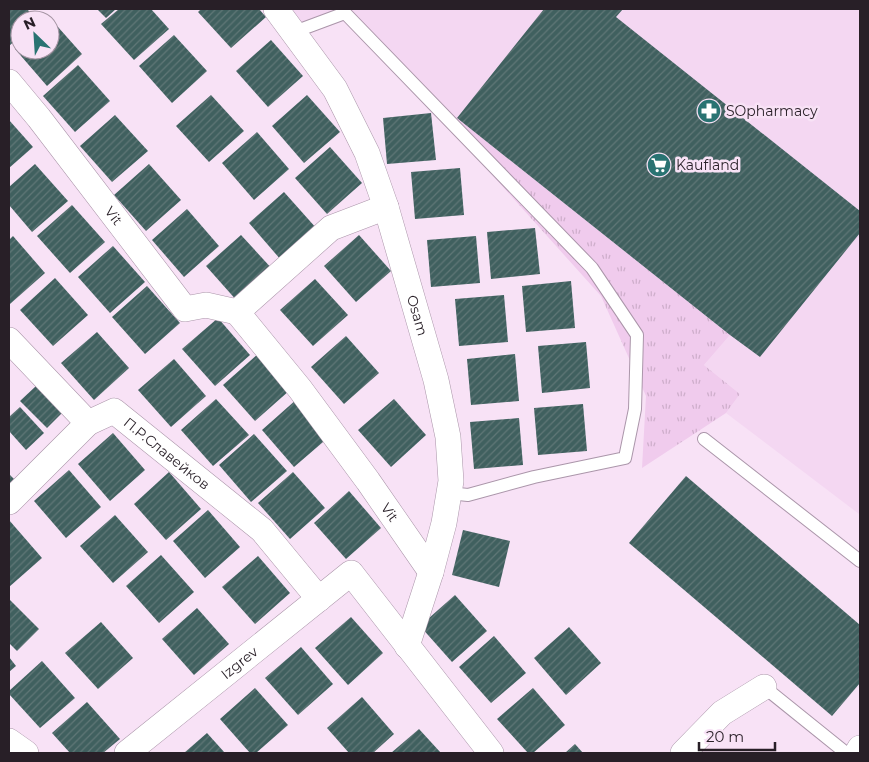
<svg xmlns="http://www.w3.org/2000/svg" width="869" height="762" viewBox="0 0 869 762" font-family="Montserrat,sans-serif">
<defs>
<pattern id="grass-tufts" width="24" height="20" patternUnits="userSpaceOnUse" patternTransform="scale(1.25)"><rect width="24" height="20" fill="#f0cbed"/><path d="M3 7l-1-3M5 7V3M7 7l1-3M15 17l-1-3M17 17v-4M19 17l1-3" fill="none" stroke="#ceaecb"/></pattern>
<pattern id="building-hatch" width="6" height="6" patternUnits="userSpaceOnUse" patternTransform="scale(1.25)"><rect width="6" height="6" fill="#40605f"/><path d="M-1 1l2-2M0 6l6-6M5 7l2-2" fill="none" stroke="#607777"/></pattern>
</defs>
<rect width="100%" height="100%" fill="#f8e2f6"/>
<polygon fill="#f4d7f2" points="289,9 860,9 860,512 859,514 726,413 740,394 704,365 730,335 457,118 397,69 358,16 309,33"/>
<polygon fill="url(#grass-tufts)" points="397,69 457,118 730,335 704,365 740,394 726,413 642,468 646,396 601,296"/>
<g fill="url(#building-hatch)">
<polygon points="9,9 27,9 37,20 20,20 20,36 9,46"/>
<polygon points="97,9 116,9 106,18"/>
<polygon points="119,9 151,9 169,29 134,60 101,24"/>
<polygon points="201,9 259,9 266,17 231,48 198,12"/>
<polygon points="544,9 623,9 616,17 860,211 860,233 760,357 730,335 457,118"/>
<polygon points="50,18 82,54 47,86 15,49 20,45 20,50 50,50 50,20 47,20"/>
<polygon points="174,35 207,71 172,103 139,66"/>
<polygon points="271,40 303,76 268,107 236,71"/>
<polygon points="78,65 110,101 75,132 43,96"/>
<polygon points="211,95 244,131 209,162 176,126"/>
<polygon points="307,95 340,132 304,163 272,126"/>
<polygon points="431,113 436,160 387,164 383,118"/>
<polygon points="115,115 148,151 112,182 80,146"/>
<polygon points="9,120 33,147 9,168"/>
<polygon points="257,132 289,169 254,200 222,163"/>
<polygon points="330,147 362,183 327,214 295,178"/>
<polygon points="35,164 68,201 32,232 9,205 9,187"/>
<polygon points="149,164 181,200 146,231 114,195"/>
<polygon points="460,168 464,215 415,219 411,172"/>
<polygon points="284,192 317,229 281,260 249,223"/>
<polygon points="72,205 105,242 70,273 37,236"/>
<polygon points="187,209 219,246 184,277 152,240"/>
<polygon points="535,228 540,274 491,279 487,232"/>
<polygon points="241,235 274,271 238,302 206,266"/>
<polygon points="359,235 391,271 356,302 324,266"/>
<polygon points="13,236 45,273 10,304 9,240"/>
<polygon points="476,236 480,283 431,287 427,240"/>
<polygon points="113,246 145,282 110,313 78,277"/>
<polygon points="55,278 88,315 53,346 20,310"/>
<polygon points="315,279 348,315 313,346 280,310"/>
<polygon points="571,281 575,328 526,332 522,286"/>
<polygon points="147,286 180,323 145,354 112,317"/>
<polygon points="504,295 508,342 459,346 455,299"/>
<polygon points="218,318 250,355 215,386 182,349"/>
<polygon points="97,332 129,368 94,400 61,363"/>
<polygon points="346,336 379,373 344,404 311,367"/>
<polygon points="586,342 590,388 542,393 538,346"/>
<polygon points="258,354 290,390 255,421 223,385"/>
<polygon points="515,354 519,401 471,405 467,359"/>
<polygon points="174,359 206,396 171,427 138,390"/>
<polygon points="36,386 63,412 47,428 20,401"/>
<polygon points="216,399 249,435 213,466 181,430"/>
<polygon points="297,399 330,436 294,467 262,430"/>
<polygon points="394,399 426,435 391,467 358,430"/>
<polygon points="583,404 587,451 538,455 534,408"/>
<polygon points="20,407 44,433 26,450 9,431 9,417"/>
<polygon points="519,418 523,465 474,469 470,422"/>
<polygon points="113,433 145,470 110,501 78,464"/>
<polygon points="254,434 287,471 251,502 219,465"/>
<polygon points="69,470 101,507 66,538 34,501"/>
<polygon points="169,472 201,509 166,540 134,504"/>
<polygon points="293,472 325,508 290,539 258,503"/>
<polygon points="9,474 14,479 9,484"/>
<polygon points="686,476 860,625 860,683 832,716 629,543"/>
<polygon points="349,491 381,528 346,559 314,523"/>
<polygon points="208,510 240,547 205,578 173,541"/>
<polygon points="115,515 148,552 113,583 80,546"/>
<polygon points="9,520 42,558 9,587"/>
<polygon points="463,530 510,541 499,587 452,575"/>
<polygon points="161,555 194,592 159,623 126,586"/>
<polygon points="258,556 290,593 255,624 222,587"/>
<polygon points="455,595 487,631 452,662 420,626"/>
<polygon points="9,599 39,629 17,651 9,643"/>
<polygon points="197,608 229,644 194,675 162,639"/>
<polygon points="351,617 383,653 348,685 315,648"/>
<polygon points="101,622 133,658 98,689 65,653"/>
<polygon points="569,627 601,663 566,695 534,658"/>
<polygon points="494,636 526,673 491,703 459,667"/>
<polygon points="301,647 333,684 298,715 265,678"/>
<polygon points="9,657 16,666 9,672"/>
<polygon points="42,661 75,698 40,728 9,694 9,691"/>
<polygon points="255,688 288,725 256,753 250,753 220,719"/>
<polygon points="533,688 565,725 533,753 528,753 497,719"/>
<polygon points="362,697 394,734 373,753 349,753 327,728"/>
<polygon points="87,702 120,739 103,753 70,753 52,733"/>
<polygon points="419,729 441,753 391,753"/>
<polygon points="207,733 225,753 184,753"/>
<polygon points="575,744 583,753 565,753"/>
</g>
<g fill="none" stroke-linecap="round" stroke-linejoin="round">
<g stroke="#ab96aa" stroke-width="14">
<g id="lane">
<polyline points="294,32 345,13 592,268 637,335 635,409 625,458 534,477 468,495 449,493"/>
<polyline points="704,439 860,561"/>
<polyline points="764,687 846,753"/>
</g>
</g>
<g stroke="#ab96aa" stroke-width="26">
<g id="street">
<path id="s1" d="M276,9L335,89L367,153L386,207L436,380L448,437L451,481L444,523L431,572L407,646"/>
<path id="s2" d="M9,82L39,118L185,309L206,305L237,312L331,228L386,207"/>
<path id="s3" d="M237,312L300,389L368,481L431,572"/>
<path id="s4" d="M9,340L88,423L114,411L262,530L319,599"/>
<polyline points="9,502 88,423"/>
<polyline points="9,741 26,753"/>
<path id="s5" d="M127,753L351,573L491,753"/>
<polyline points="683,753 722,713 764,687"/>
<polyline points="857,753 860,748"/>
</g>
</g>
<use href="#lane" stroke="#fff" stroke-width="12"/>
<use href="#street" stroke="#fff" stroke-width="25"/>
</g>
<defs>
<g id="pharmacy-disc" transform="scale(1.25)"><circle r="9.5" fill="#297372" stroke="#f8e2f6"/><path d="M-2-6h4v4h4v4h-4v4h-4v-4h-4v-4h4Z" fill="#fff"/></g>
<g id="supermarket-disc" transform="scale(1.25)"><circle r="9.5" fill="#297372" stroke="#f8e2f6"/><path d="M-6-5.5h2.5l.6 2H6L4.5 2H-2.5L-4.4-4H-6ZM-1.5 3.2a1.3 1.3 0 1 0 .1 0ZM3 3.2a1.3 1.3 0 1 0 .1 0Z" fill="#fff"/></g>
</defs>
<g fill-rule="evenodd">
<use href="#pharmacy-disc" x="709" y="111"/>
<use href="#supermarket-disc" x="659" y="165"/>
</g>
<g text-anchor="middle" stroke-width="5" stroke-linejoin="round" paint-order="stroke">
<g font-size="14" fill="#281f27" stroke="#f8e2f6" text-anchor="start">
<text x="726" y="116">SOpharmacy</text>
<text x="676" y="170">Kaufland</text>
</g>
<g font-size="14" fill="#281f27" stroke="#f8e2f6">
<text dy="5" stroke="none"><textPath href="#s2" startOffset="170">Vit</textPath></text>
<text dy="5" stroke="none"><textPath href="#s1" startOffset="341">Osam</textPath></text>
<text dy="5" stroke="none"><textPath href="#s4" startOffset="211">П.Р.Славейков</textPath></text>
<text dy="5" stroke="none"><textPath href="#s3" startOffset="252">Vit</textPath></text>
<text dy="5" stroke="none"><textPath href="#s5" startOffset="144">Izgrev</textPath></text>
</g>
</g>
<rect width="869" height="762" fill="none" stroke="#281f27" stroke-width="20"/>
<g transform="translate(35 35) rotate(335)"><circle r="24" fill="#f8e2f6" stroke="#a594a3"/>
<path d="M0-4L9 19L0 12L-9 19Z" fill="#297372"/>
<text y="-8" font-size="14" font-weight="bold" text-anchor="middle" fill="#281f27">N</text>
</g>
<path d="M699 742v8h76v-8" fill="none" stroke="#281f27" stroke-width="2.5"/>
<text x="706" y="742" font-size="15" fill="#281f27" stroke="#f8e2f6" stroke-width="4" paint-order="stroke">20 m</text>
</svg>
